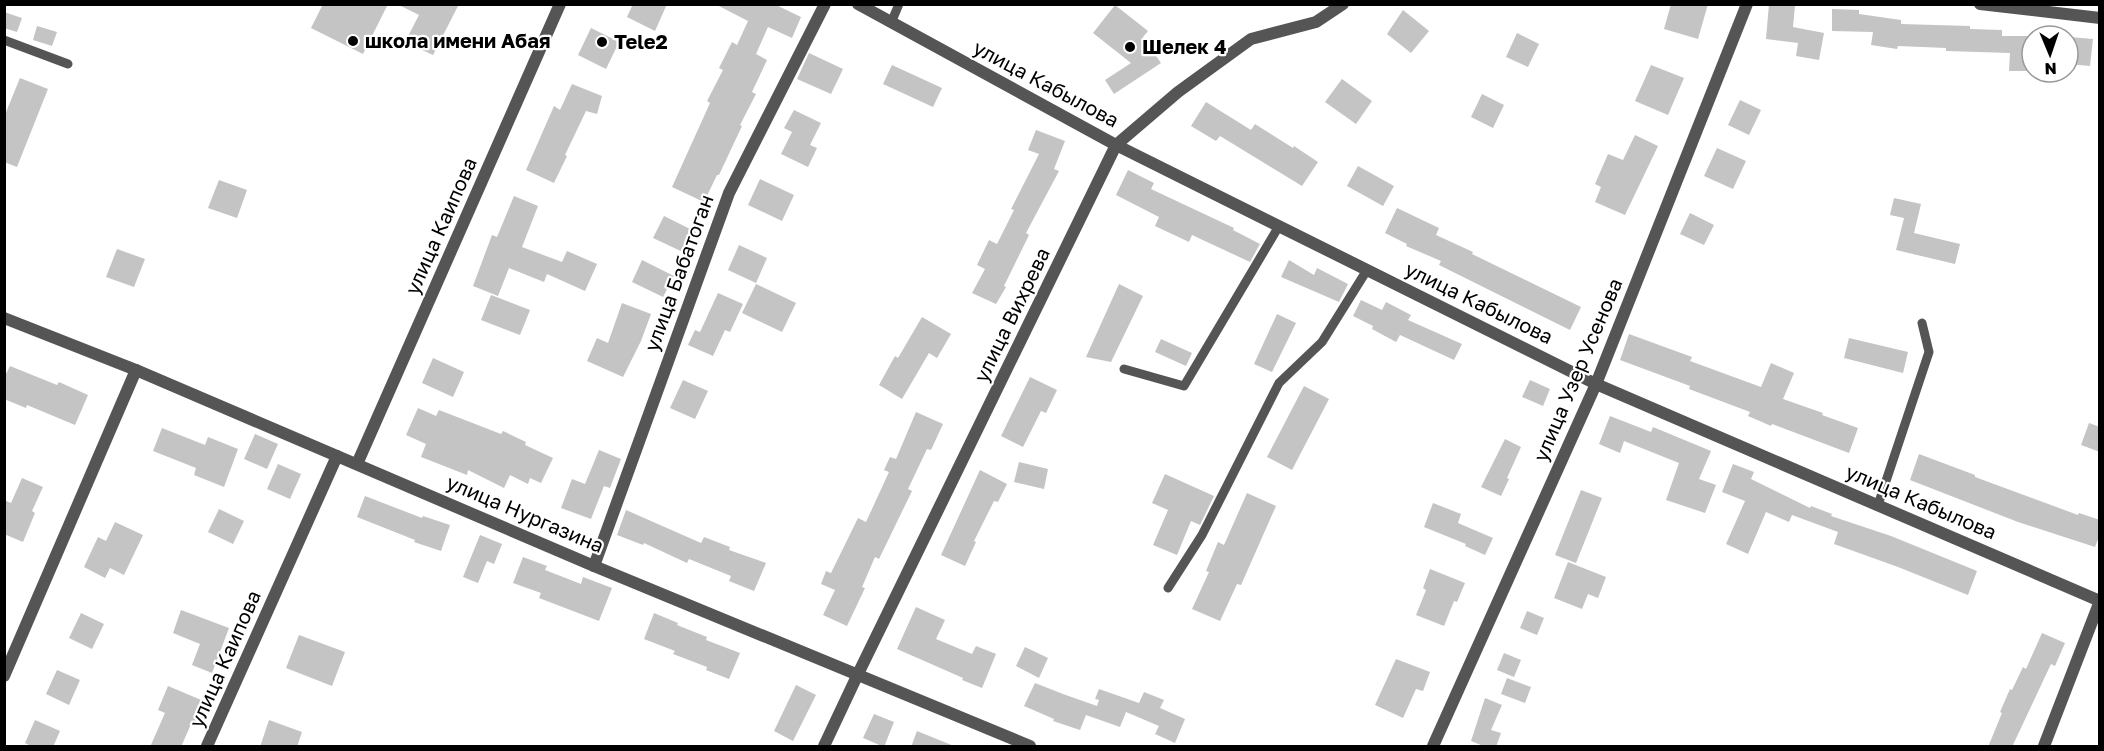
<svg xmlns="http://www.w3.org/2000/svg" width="2104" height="751" viewBox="0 0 2104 751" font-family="'Golos Text',sans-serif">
<rect width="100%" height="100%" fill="#fff"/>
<g fill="#c4c4c4">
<polygon points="323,4 388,4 363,54 311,28"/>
<polygon points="397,4 459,4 433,55 405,42 419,15"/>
<polygon points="633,4 667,4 655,31 627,17"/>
<polygon points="715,4 774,4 801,17 792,38 768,27 756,54 767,60 752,92 756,94 740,125 742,126 719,175 717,175 704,202 672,187 710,103 707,101 723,70 719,68 732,42 737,45 748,21"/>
<polygon points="1671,4 1708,4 1698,39 1664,29"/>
<polygon points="1769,4 1795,6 1793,27 1824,33 1819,60 1796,56 1798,43 1766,39"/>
<polygon points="1115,5 1148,31 1143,37 1161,63 1114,94 1105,80 1131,63 1093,33"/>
<polygon points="1832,9 1859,10 1859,14 1901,20 1901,24 1970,26 1970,29 2002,30 2002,36 2032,36 2032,71 2009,71 2010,53 1946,51 1946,48 1898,46 1897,49 1871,45 1873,32 1832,31"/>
<polygon points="1403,10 1429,31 1411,53 1387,34"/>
<polygon points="4,12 22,18 17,32 4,28"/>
<polygon points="37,26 57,32 52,46 33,40"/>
<polygon points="591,28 619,42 606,69 578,55"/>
<polygon points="1517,33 1539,44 1528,67 1506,57"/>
<polygon points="2070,37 2093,39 2090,66 2068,64"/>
<polygon points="809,53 843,69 831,94 797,79"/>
<polygon points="892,65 942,88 933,107 883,84"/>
<polygon points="1651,65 1684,78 1668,115 1635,101"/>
<polygon points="20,78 48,89 17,167 4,162 4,117"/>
<polygon points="1342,79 1372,101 1356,124 1325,102"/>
<polygon points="572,84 602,96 597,114 586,111 565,155 567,156 554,183 526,170 554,106 560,110"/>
<polygon points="1482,94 1504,105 1493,128 1471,117"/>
<polygon points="1740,100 1761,110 1749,135 1728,125"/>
<polygon points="1206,102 1251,130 1255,124 1293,148 1294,146 1318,162 1302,186 1220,136 1216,141 1191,126"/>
<polygon points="794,110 821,123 810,145 817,148 808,167 781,154 792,132 784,128"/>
<polygon points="1036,130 1065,141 1054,169 1059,171 1026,233 1029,235 1004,286 1006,287 996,304 972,293 985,269 977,265 989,240 997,244 1014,210 1011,209 1039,154 1028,150"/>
<polygon points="1635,135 1658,146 1625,215 1595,202 1601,187 1595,184 1608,154 1623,160"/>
<polygon points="1717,148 1746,161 1733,189 1704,176"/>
<polygon points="1358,166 1394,186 1383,206 1347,186"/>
<polygon points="1128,170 1154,183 1151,189 1234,228 1233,230 1260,244 1250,262 1192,235 1189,242 1155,226 1159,217 1116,195"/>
<polygon points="760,179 794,195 782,221 748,205"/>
<polygon points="219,180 247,190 237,218 208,208"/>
<polygon points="514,196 538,206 522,247 562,262 567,251 597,264 585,291 547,274 544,282 509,268 498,296 473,286 492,235 497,237"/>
<polygon points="1894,198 1921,204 1914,233 1960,244 1955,264 1896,250 1904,218 1890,215"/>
<polygon points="1397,208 1439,228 1436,235 1473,252 1472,254 1581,307 1570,330 1439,265 1441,261 1406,246 1407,244 1385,233"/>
<polygon points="1690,213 1714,225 1704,245 1680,234"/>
<polygon points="664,216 696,232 685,253 653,238"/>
<polygon points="739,245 767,258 756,283 728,270"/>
<polygon points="117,249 145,259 134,287 106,277"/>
<polygon points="642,260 674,276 663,297 632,282"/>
<polygon points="1289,260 1314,275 1317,268 1348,284 1339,302 1281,277"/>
<polygon points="756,284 796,303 782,332 742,313"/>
<polygon points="1119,284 1143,296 1111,362 1086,357"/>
<polygon points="718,293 743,304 730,332 725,330 713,356 688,345 695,330 700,332"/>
<polygon points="491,295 530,310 520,335 481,320"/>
<polygon points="1361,300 1382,310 1386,302 1411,315 1408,320 1462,344 1454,360 1400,335 1396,342 1372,329 1373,326 1353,316"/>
<polygon points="622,303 651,314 641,341 623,377 587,361 597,338 608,343"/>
<polygon points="1277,314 1296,323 1272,372 1254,364"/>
<polygon points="922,317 951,334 937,358 929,353 902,399 879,385 895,356 898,358"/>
<polygon points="1629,334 1692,357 1690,361 1761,387 1771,363 1794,373 1783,399 1823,413 1822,415 1858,428 1849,453 1772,424 1771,426 1748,416 1750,412 1689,389 1690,386 1620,360"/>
<polygon points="1849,338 1908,352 1903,373 1844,358"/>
<polygon points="1161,339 1192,353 1186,366 1155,352"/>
<polygon points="433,358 464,372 453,397 422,383"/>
<polygon points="10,366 57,385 59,382 88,395 75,425 27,405 26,408 4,399 4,378"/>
<polygon points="1030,377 1057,390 1046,413 1041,411 1023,447 1001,436"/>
<polygon points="683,380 708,391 695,419 670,408"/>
<polygon points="1530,380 1550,389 1543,406 1522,397"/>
<polygon points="1304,386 1329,399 1292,470 1267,457"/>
<polygon points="418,408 436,416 439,410 501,434 503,431 526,442 525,445 553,458 541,483 530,478 528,484 510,475 504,488 468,470 467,475 421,457 426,444 406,435"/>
<polygon points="916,412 943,424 931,450 927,449 908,489 912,491 879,559 875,557 862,587 865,588 847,626 823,615 835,590 821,584 826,571 831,573 858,518 866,522 889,472 884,470 890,457 896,459"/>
<polygon points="1610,416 1651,432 1653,427 1711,451 1699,479 1716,485 1705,513 1666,500 1679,463 1624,441 1620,453 1599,444"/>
<polygon points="2089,423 2100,427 2100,452 2081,445"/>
<polygon points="162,428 205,445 208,437 238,449 224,487 194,475 196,468 153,451"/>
<polygon points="255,434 278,444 267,469 244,459"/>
<polygon points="1505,439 1521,447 1507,478 1509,479 1501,496 1481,487"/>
<polygon points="599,450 621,459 610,488 604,486 591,519 561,508 572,479 585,484"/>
<polygon points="1919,454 1975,475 1975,477 2078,515 2079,513 2100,520 2100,534 2095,547 2018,522 1910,480"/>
<polygon points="1019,462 1048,469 1044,489 1014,482"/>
<polygon points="278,464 301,474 290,499 267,489"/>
<polygon points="1733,464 1754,472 1751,479 1810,508 1811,506 1832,514 1831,516 1891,536 1977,571 1968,595 1898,567 1834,544 1838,532 1792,515 1789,522 1766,512 1748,554 1726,544 1745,501 1722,492"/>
<polygon points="980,470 1007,484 998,502 994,501 974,541 976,542 965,566 941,555"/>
<polygon points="1165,474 1214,496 1200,525 1191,521 1177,555 1153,545 1168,510 1152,503"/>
<polygon points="22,478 43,487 32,511 35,513 23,542 4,534 4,500 11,503"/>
<polygon points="1581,490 1602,498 1576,563 1555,555"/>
<polygon points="1247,493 1276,506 1241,585 1237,584 1220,621 1192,609 1209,572 1206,571 1218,542 1224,545"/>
<polygon points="365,496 422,518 423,516 450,525 441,551 414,542 415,540 357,517"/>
<polygon points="1433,503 1461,514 1458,523 1493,538 1485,555 1465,546 1466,544 1424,527"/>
<polygon points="219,509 244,521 233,544 208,532"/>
<polygon points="626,510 701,543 704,537 730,547 729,550 766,563 754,591 729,581 731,576 689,559 687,563 644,543 643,545 617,535"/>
<polygon points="115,522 143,535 124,575 110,568 105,578 84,567 98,537 106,541"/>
<polygon points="480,535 502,544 494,564 487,561 478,583 463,577"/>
<polygon points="523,557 547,566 545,570 581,584 583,577 612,588 599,621 539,598 541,593 513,583"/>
<polygon points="1568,562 1606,577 1598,598 1588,594 1582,609 1554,598"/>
<polygon points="1430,569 1465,583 1457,602 1454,601 1444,626 1416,615 1426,590 1423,588"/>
<polygon points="916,607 945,620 936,639 972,654 976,646 996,654 982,688 962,680 963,678 897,649"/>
<polygon points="181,610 229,628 212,673 192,665 200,644 173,633"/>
<polygon points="1527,611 1544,618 1537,635 1520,628"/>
<polygon points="81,613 104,624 92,649 69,638"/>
<polygon points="654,613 678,623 677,625 707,637 706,640 740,653 729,679 706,670 707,667 673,654 675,651 644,639"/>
<polygon points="2042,633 2065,643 2055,666 2051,664 2012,747 1988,747 2002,713 2000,712 2010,689 2012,690 2023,667 2026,669"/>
<polygon points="299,635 345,652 332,686 286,668"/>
<polygon points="1025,647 1048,658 1039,678 1016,666"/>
<polygon points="1504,653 1521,660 1514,677 1497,670"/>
<polygon points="1396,659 1430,672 1423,691 1416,689 1403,718 1375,705"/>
<polygon points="57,670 80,680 69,705 46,694"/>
<polygon points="1507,678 1531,687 1525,703 1501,694"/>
<polygon points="1035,683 1063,694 1097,706 1099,700 1095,699 1099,689 1139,703 1144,692 1164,700 1160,708 1185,719 1175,743 1155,734 1159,726 1126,712 1120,727 1086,715 1080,730 1053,721 1054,719 1024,706"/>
<polygon points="796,685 816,695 793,741 774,731"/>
<polygon points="168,686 206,702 196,726 191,724 181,747 150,747 165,713 158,710"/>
<polygon points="1485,698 1502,705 1491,730 1501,733 1496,747 1486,747 1471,741"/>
<polygon points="874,714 894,722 884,747 863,738"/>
<polygon points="35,720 60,731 53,747 33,747 25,743"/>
<polygon points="269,720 302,732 297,747 260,747"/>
<polygon points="917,731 954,746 954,747 911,747"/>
</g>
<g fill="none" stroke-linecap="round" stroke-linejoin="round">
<g stroke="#555" stroke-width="9">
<polyline points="891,23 899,4"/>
<polyline points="4,40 68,64"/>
<polyline points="1124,369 1184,386 1279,226"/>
<polyline points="1878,505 1929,352 1922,323"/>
<polyline points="1168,588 1202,535 1279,383 1322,342 1367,270"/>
</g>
<g stroke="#555" stroke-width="12">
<polyline points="858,4 1116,145 1596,384 2100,601"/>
<polyline points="1980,4 2100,18"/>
<polyline points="4,318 136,370 594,566 1030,746"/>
<polyline points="357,464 560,4"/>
<polyline points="594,566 729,193 825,4"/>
<polyline points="4,676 136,370"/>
<polyline points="207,746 337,456"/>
<polyline points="824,746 857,676 1116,145 1178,92 1251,39 1316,22 1343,4"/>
<polyline points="1433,746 1596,384 1747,4"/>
<polyline points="2044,746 2100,601"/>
</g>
</g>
<g fill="#000" stroke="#fff" stroke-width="2">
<circle cx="353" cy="41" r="6"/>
<circle cx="602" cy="42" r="6"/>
<circle cx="1130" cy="47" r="6"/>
</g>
<g text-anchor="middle" stroke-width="4.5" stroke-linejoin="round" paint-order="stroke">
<g font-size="20" font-weight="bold" fill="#000" stroke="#fff" text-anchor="start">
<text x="365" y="48">школа имени Абая</text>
<text x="614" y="49">Tele2</text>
<text x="1142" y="54">Шелек 4</text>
</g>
<g font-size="20" fill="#000" stroke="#fff">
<text transform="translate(1046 84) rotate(28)" y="7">улица Кабылова</text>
<text transform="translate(441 226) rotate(-66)" y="7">улица Каипова</text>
<text transform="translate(679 273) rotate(-70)" y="7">улица Бабатоган</text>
<text transform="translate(1479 303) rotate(26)" y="7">улица Кабылова</text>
<text transform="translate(1012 315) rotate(-64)" y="7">улица Вихрева</text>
<text transform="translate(1578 370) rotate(-67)" y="7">улица Узер Усенова</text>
<text transform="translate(1921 502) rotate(23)" y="7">улица Кабылова</text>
<text transform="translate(525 514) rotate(23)" y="7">улица Нургазина</text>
<text transform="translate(225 659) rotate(-66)" y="7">улица Каипова</text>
</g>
</g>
<rect width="2104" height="751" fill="none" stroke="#000000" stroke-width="12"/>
<g transform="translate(2050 54) rotate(178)"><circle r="28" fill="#ffffff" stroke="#999999" stroke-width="1.5"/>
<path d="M0-4.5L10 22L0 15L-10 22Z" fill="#000000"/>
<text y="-9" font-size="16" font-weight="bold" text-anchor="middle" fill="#000000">N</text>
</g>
</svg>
